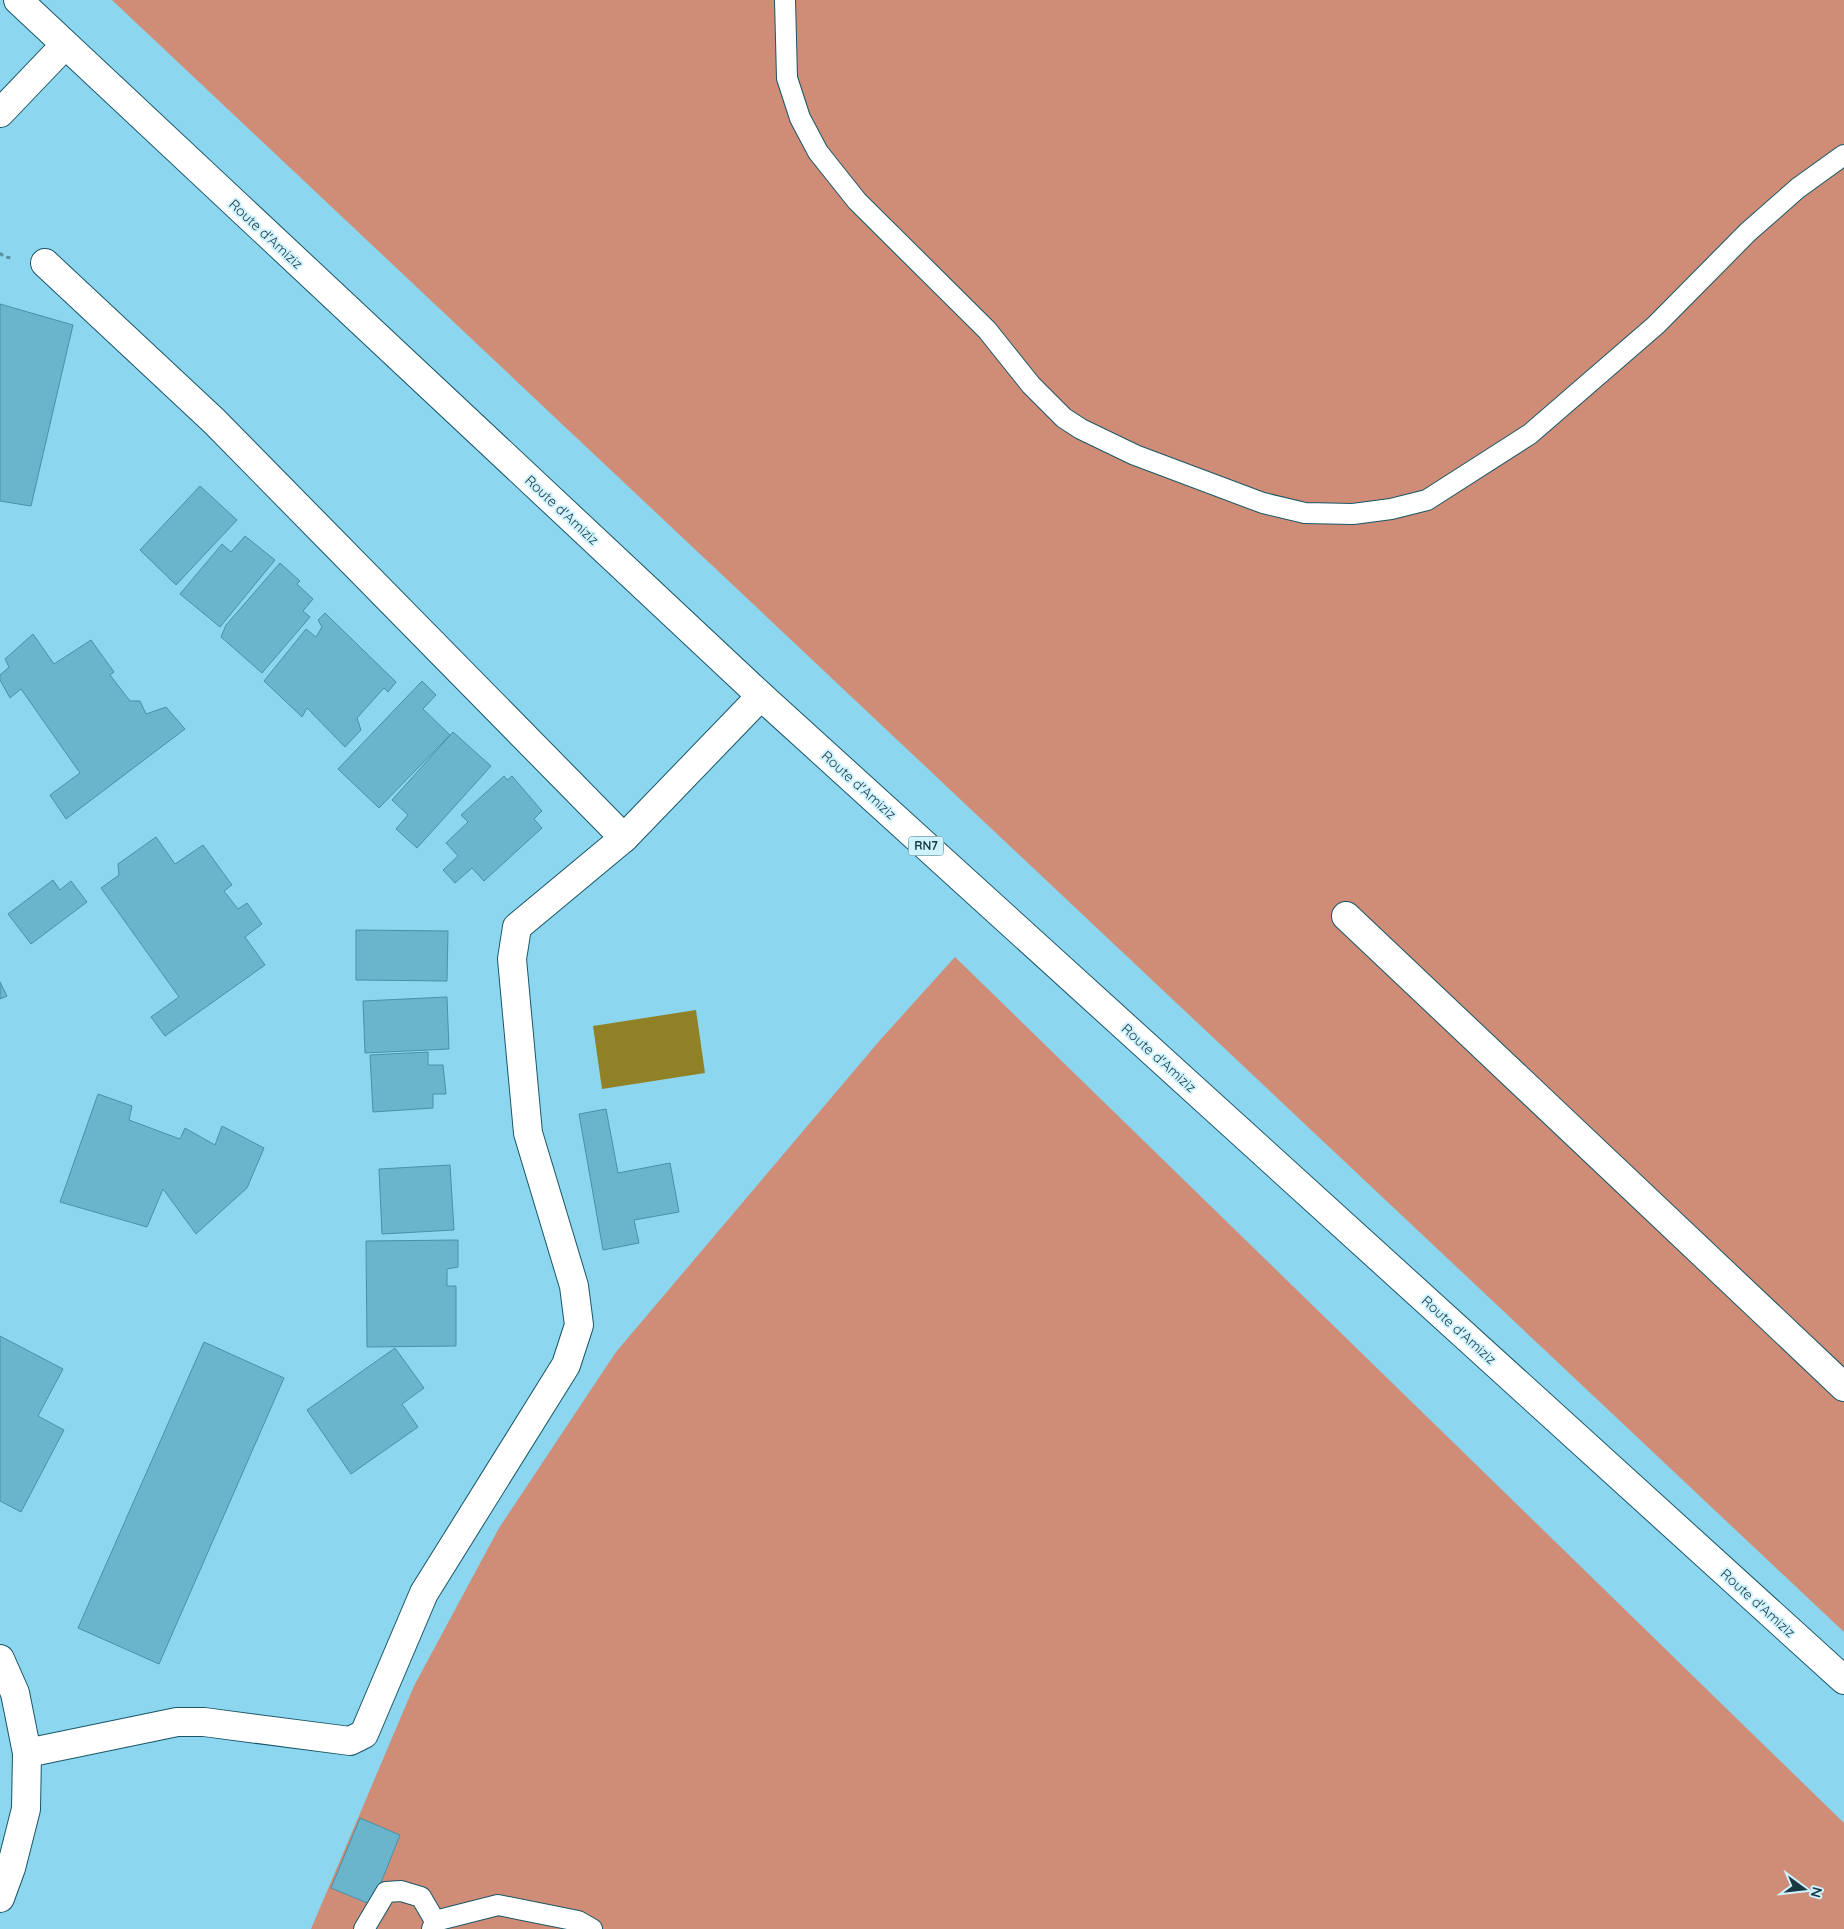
<svg xmlns="http://www.w3.org/2000/svg" width="1844" height="1929" viewBox="0 0 1844 1929" font-family="Quicksand,sans-serif">
<rect width="100%" height="100%" fill="#8cd7ef"/>
<g fill="#cf8c76">
<polygon points="112,0 1844,0 1844,1632"/>
<polygon points="955,957 1844,1823 1844,1929 311,1929 414,1686 499,1528 616,1352 881,1039"/>
</g>
<polygon fill="#908126" points="696,1010 705,1073 602,1089 593,1026"/>
<g fill="#6ab5cc" stroke="#4692a7">
<polygon points="0,304 73,325 31,506 0,501"/>
<polygon points="200,486 237,520 176,585 140,550"/>
<polygon points="245,536 275,560 220,627 180,594 222,544 231,552"/>
<polygon points="280,563 300,581 297,584 313,599 303,611 310,617 262,673 221,637 226,625"/>
<polygon points="325,613 396,682 388,692 384,688 357,718 361,730 345,747 307,708 302,717 264,681 306,629 316,637 322,627 318,620"/>
<polygon points="33,634 54,664 91,640 114,672 110,675 130,701 140,701 146,714 166,707 185,729 66,819 50,795 80,773 21,689 10,698 0,680 0,675 9,667 5,659"/>
<polygon points="422,681 436,695 423,709 450,735 379,808 338,769"/>
<polygon points="453,732 491,766 417,848 396,829 408,815 392,800"/>
<polygon points="504,776 507,780 512,776 542,811 534,819 542,828 484,881 472,868 455,883 443,870 458,856 446,843 468,822 461,815"/>
<polygon points="156,837 175,864 203,845 232,885 224,891 238,909 247,903 262,924 245,937 265,965 165,1036 151,1017 179,997 101,888 119,875 118,864"/>
<polygon points="53,880 60,890 71,881 87,902 31,944 8,914"/>
<polygon points="356,930 448,931 447,981 356,980"/>
<polygon points="0,982 7,996 0,999"/>
<polygon points="447,997 449,1049 365,1053 363,1001"/>
<polygon points="428,1052 428,1065 443,1065 446,1094 433,1094 433,1108 373,1112 370,1055"/>
<polygon points="98,1094 132,1106 129,1120 180,1139 185,1128 215,1145 222,1126 264,1148 247,1188 196,1234 163,1189 147,1227 60,1202"/>
<polygon points="606,1109 618,1173 670,1163 679,1212 634,1220 639,1243 603,1250 579,1114"/>
<polygon points="450,1165 454,1230 382,1234 379,1169"/>
<polygon points="458,1240 458,1267 447,1269 447,1286 456,1286 456,1346 367,1347 366,1241"/>
<polygon points="0,1336 63,1369 38,1416 64,1430 21,1512 0,1501"/>
<polygon points="204,1342 284,1378 159,1664 78,1628"/>
<polygon points="395,1348 424,1388 402,1404 418,1427 351,1474 307,1410"/>
<polygon points="360,1818 400,1835 372,1905 331,1888"/>
</g>
<g fill="none" stroke-linecap="round" stroke-linejoin="round">
<g stroke="#1a5666" stroke-width="22">
<g id="lane">
<polyline points="785,0 787,78 800,118 818,152 857,201 987,330 1031,385 1064,418 1081,429 1135,455 1263,503 1305,513 1353,514 1391,509 1427,500 1530,434 1656,325 1748,232 1798,188 1844,155"/>
<polyline points="435,1921 498,1905 578,1921 592,1929"/>
<polyline points="364,1929 386,1892 401,1891 421,1897 435,1921 432,1929"/>
</g>
</g>
<g stroke="#1a5666" stroke-width="30">
<g id="street">
<polyline points="0,113 65,45"/>
<polyline points="45,263 214,421 624,838"/>
<polyline points="1346,916 1844,1387"/>
<polyline points="0,1659 15,1693 27,1753 26,1809 11,1868 0,1898"/>
<polyline points="27,1753 177,1722 204,1722 350,1741 364,1734 424,1593 566,1365 579,1325 574,1286 528,1133 512,959 517,927 624,838 761,696"/>
</g>
</g>
<g stroke="#1a5666" stroke-width="30">
<polyline id="primary" points="18,0 761,696 1844,1680"/>
</g>
<polyline stroke="#578e9f" stroke-width="3" stroke-dasharray="4 4" stroke-linecap="butt" points="0,253 4,257 13,258"/>
<use href="#lane" stroke="#fff" stroke-width="20"/>
<use href="#street" stroke="#fff" stroke-width="28"/>
<use href="#primary" stroke="#fff" stroke-width="28"/>
</g>
<g text-anchor="middle" stroke-width="4" stroke-linejoin="round" paint-order="stroke">
<rect fill="#cef2fe" stroke="#4f707a" stroke-width="1" x="908.5" y="836.5" width="35" height="19" rx="4"/>
<g font-size="12" font-weight="bold" fill="#193942">
<text x="926" y="850">RN7</text>
</g>
<g font-size="14" fill="#193942" stroke="#cef2fe">
<text transform="translate(266 234) rotate(43)" y="5">Route d'Amiziz</text>
<text transform="translate(562 510) rotate(43)" y="5">Route d'Amiziz</text>
<text transform="translate(859 785) rotate(42)" y="5">Route d'Amiziz</text>
<text transform="translate(1159 1058) rotate(42)" y="5">Route d'Amiziz</text>
<text transform="translate(1459 1330) rotate(42)" y="5">Route d'Amiziz</text>
<text transform="translate(1758 1603) rotate(42)" y="5">Route d'Amiziz</text>
</g>
</g>
<g transform="translate(1804 1889) rotate(105)" stroke="#cef2fe" stroke-width="4" paint-order="stroke">
<path d="M0-4L9 19L0 12L-9 19Z" fill="#193942"/>
<text y="-8" font-size="14" font-weight="bold" text-anchor="middle" fill="#193942">N</text>
</g>
</svg>
